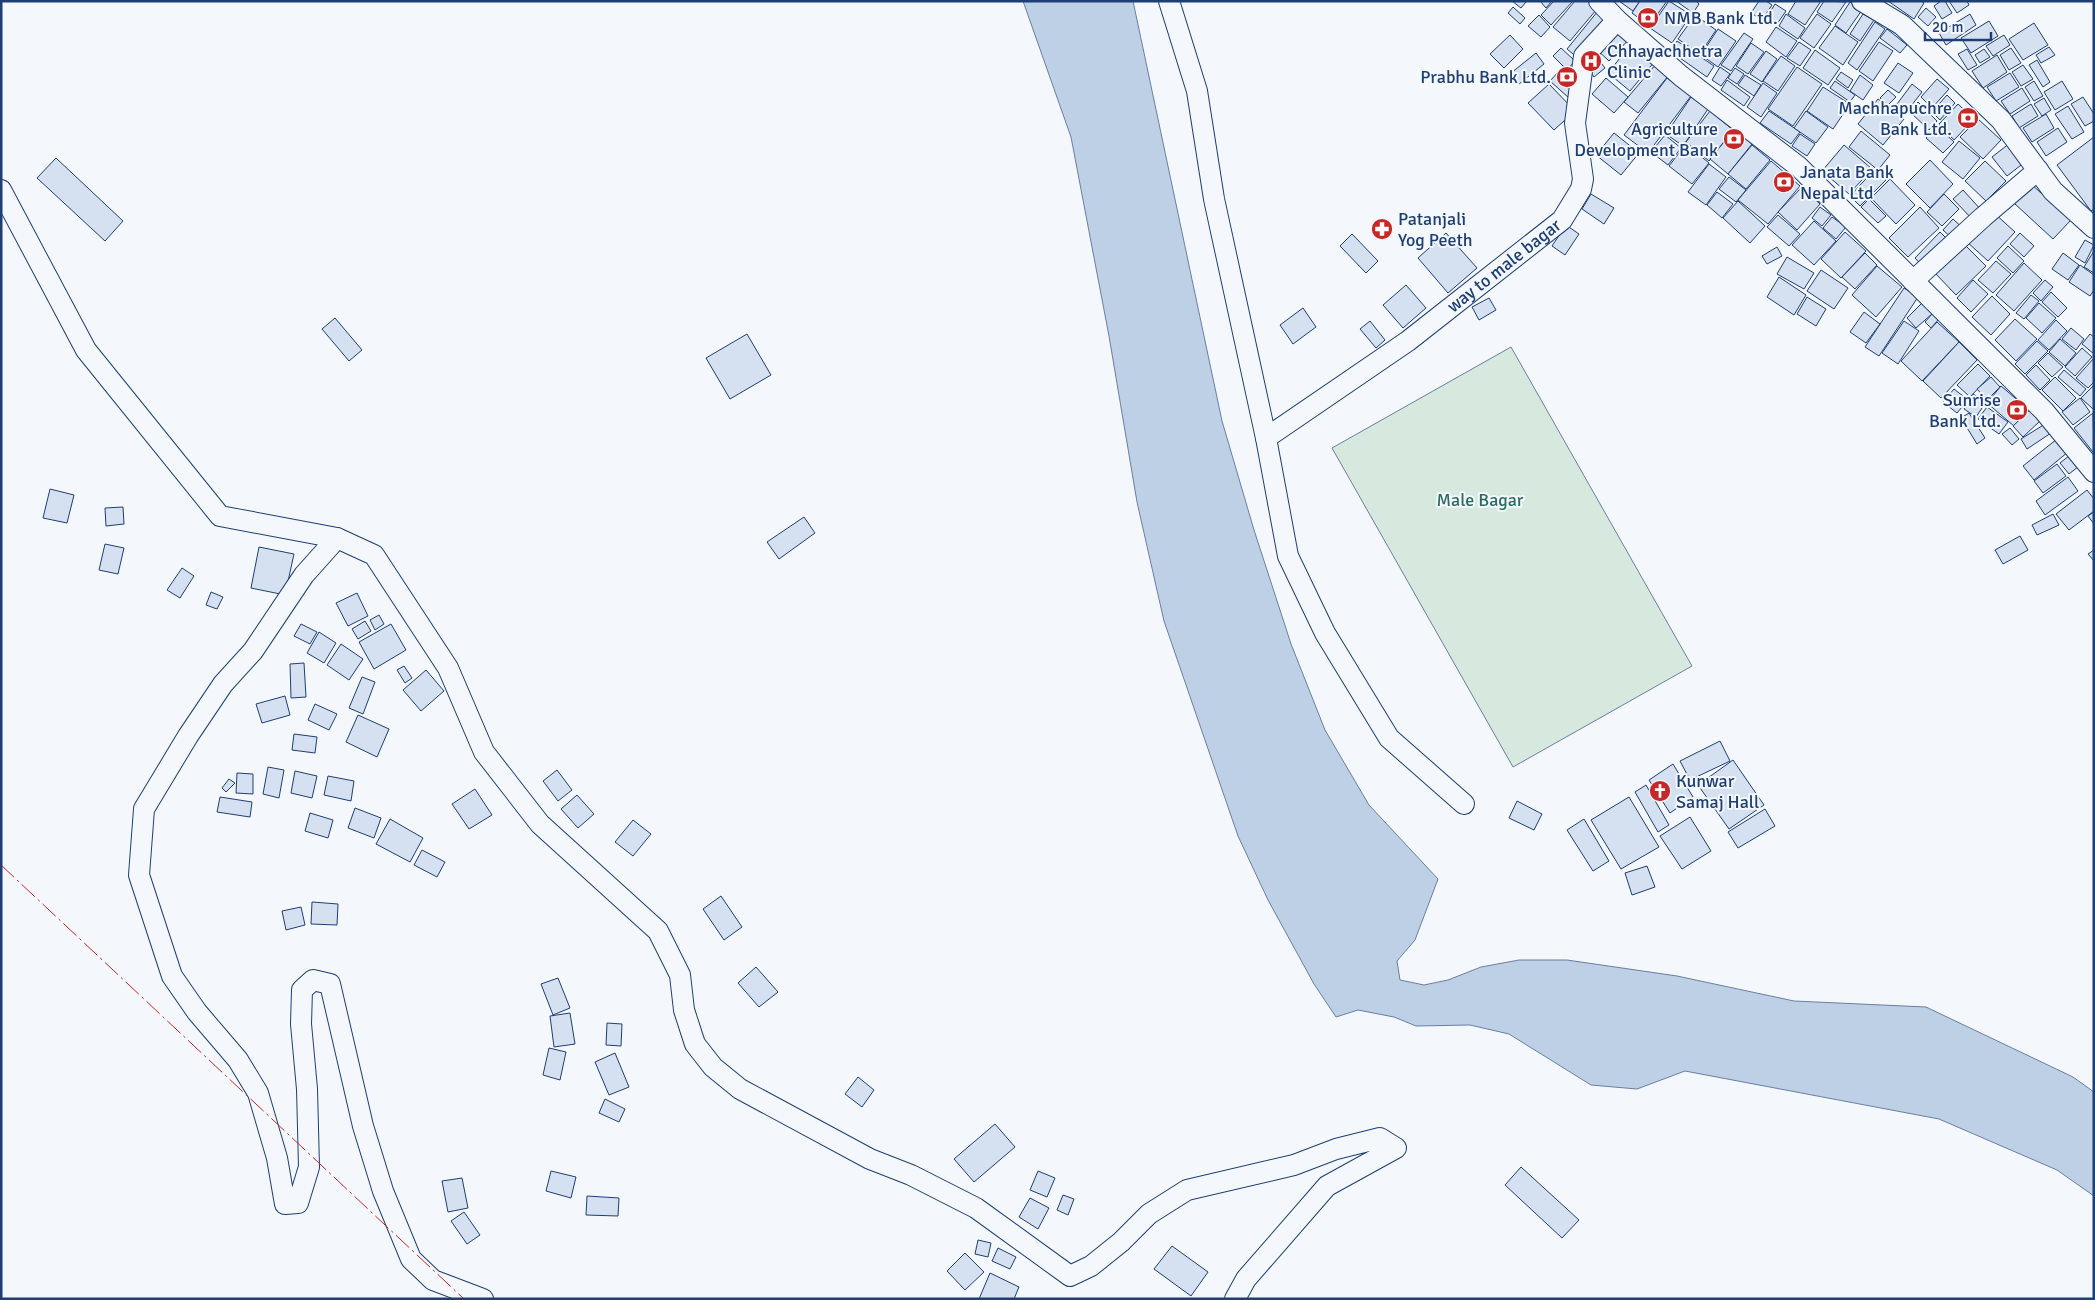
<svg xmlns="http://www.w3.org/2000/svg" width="2095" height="1300" viewBox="0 0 2095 1300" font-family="Signika,sans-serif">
<rect width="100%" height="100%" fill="#f4f7fb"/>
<polygon fill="#d7e8df" stroke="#687fa3" points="1511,347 1692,666 1513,767 1332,448"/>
<polygon fill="#bed0e5" stroke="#687fa3" points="1023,1 1133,1 1222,421 1254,530 1291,644 1325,730 1369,805 1438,879 1415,940 1397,961 1400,980 1424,985 1448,980 1481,967 1519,960 1567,960 1677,976 1794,1001 1926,1007 2073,1077 2094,1092 2094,1196 2057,1170 1939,1119 1685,1071 1637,1089 1591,1085 1509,1034 1470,1025 1416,1026 1394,1017 1358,1010 1336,1017 1314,984 1268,900 1238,836 1164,621 1137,502 1109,336 1071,137"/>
<g fill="#d5e0f0" stroke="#1d3f73">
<polygon points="1512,1 1526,1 1526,2 1521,8"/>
<polygon points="1540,1 1552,1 1546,8"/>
<polygon points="1554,1 1573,1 1551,25 1541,15"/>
<polygon points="1575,1 1587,1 1597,9 1570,41 1553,27"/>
<polygon points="1619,1 1640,1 1633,11"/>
<polygon points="1640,1 1667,1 1649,26 1632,13"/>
<polygon points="1669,1 1691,15 1672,43 1650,28"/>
<polygon points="1676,1 1696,1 1699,4 1693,13"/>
<polygon points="1759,1 1766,1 1772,5 1762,20 1751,13"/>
<polygon points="1796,1 1821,1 1805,25 1788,14"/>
<polygon points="1824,1 1846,2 1832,22 1817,12"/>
<polygon points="1888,1 1921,1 1924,3 1914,19"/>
<polygon points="1941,1 1945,1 1952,13 1942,19 1934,6"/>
<polygon points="1949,1 1967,1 1969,5 1957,13"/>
<polygon points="1850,2 1862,10 1846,33 1835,25"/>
<polygon points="1775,4 1786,11 1777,24 1767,17"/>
<polygon points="1513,7 1525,18 1520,24 1508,13"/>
<polygon points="1926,8 1936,17 1928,26 1918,17"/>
<polygon points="1598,11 1611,21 1579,59 1567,49"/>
<polygon points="1786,14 1805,28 1798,39 1779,26"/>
<polygon points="1817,14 1831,24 1814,48 1800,38"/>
<polygon points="1863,14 1874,20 1860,41 1850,34"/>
<polygon points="1970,14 1976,25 1946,45 1939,33"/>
<polygon points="1539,15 1550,27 1541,37 1528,26"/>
<polygon points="1695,15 1716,30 1700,54 1678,39"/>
<polygon points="1989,21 1998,36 1971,53 1961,38"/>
<polygon points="1875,22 1885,29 1857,70 1848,63"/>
<polygon points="2034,23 2048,45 2023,60 2009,39"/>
<polygon points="1616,25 1630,38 1609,61 1595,48"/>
<polygon points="1835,26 1858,42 1843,65 1819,48"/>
<polygon points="1776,27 1797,41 1786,57 1766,42"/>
<polygon points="1718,29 1736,41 1718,67 1701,55"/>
<polygon points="1887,29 1907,45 1900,53 1880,38"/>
<polygon points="1744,33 1753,39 1731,71 1721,65"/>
<polygon points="1510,35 1523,49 1504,68 1490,54"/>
<polygon points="2004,35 2010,45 1993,56 1986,46"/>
<polygon points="1677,41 1714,66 1707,77 1670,51"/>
<polygon points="1799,42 1811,50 1800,66 1787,58"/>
<polygon points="1879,42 1893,51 1873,81 1859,71"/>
<polygon points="1632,43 1655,61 1630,91 1608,73"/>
<polygon points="1751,43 1764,52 1748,74 1736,66"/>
<polygon points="2049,47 2055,55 2041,63 2036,55"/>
<polygon points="1561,48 1575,61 1567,70 1553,56"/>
<polygon points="2011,48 2021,63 2009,70 2000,55"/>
<polygon points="1967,49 1977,65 1968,70 1958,54"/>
<polygon points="1984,49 1990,57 1980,63 1975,55"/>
<polygon points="1815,50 1840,68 1828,85 1803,68"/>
<polygon points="1766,51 1777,59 1762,82 1750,74"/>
<polygon points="1536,53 1544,64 1519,84 1511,73"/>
<polygon points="1595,55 1605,68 1594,77 1584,63"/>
<polygon points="1997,55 2007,72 1983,88 1972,71"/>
<polygon points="1781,56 1795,66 1778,91 1763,81"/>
<polygon points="2037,60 2050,82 2043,87 2029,65"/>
<polygon points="1898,63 1913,73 1899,93 1884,83"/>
<polygon points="1656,64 1669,75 1638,113 1624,102"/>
<polygon points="2023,65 2033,79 2021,86 2012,72"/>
<polygon points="1720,67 1730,74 1721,86 1712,80"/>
<polygon points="1797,67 1822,84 1793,126 1768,109"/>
<polygon points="1735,68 1744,74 1737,84 1728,78"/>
<polygon points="1560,70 1579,87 1569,98 1550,81"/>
<polygon points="1841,72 1853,80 1848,88 1836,79"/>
<polygon points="2010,73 2019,87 1996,101 1987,87"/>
<polygon points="1745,75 1761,85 1754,96 1738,85"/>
<polygon points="1860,75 1873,85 1863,100 1850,91"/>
<polygon points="1606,78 1628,97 1614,113 1592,94"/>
<polygon points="1667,78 1691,96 1648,153 1624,135"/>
<polygon points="1937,79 1949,89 1932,108 1921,97"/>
<polygon points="1727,80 1750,97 1744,106 1721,90"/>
<polygon points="1835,81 1855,95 1850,102 1830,88"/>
<polygon points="2034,81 2043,96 2034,101 2025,87"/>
<polygon points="2062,81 2073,99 2055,110 2044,92"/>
<polygon points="1763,83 1777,93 1761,117 1747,107"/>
<polygon points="1549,84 1575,111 1554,130 1528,103"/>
<polygon points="1912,84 1922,92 1907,111 1897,104"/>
<polygon points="1823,87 1850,104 1833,129 1807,111"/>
<polygon points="2022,88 2030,101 2010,114 2001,101"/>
<polygon points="1888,90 1896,97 1888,105 1880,98"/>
<polygon points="1947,95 1955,103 1940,120 1932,112"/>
<polygon points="1691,97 1708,109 1683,146 1666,134"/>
<polygon points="2083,97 2094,114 2094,121 2085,126 2071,104"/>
<polygon points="2044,98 2051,110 2042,116 2034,104"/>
<polygon points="1878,99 1904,119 1883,145 1858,124"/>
<polygon points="1918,102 1937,121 1929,130 1909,111"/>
<polygon points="1958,104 1974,119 1954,140 1939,124"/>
<polygon points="2031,104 2038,116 2019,128 2012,116"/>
<polygon points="2068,106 2084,132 2072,139 2055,114"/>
<polygon points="1710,111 1733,130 1709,161 1686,142"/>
<polygon points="1769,111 1800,132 1791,144 1760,123"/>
<polygon points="1806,111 1828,127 1816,143 1794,128"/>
<polygon points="2046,114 2054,128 2032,142 2023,128"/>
<polygon points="1978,119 2001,140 1983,159 1960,137"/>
<polygon points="1937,126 1954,142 1943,153 1926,138"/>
<polygon points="2058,128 2067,142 2046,156 2037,142"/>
<polygon points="1734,130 1752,144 1728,174 1710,159"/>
<polygon points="1861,131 1890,155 1878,170 1849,147"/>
<polygon points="1614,133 1639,153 1621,175 1596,155"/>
<polygon points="1800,134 1815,144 1807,156 1792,146"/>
<polygon points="1665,135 1681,148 1668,165 1651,152"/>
<polygon points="2094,137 2094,209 2091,211 2057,165"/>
<polygon points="1959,141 1980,158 1963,179 1942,162"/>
<polygon points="2010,143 2025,162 2007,176 1992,157"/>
<polygon points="1686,144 1709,163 1692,184 1669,166"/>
<polygon points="1752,145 1770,160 1746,189 1728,174"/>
<polygon points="1844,145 1872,169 1849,194 1822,171"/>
<polygon points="56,158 123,221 105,241 37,178"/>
<polygon points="1930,160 1953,184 1930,208 1906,184"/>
<polygon points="1771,161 1800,186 1768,224 1738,200"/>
<polygon points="1985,161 2006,181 1986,201 1965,181"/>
<polygon points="1709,164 1726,177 1706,205 1688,192"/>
<polygon points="1875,169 1886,180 1860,206 1850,196"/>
<polygon points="1729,177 1746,190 1736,202 1719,189"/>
<polygon points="1890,179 1915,205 1896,224 1871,198"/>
<polygon points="2031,184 2071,220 2053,239 2014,203"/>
<polygon points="1802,187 1820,204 1797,230 1778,212"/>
<polygon points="1963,190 1983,212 1974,221 1953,199"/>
<polygon points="1717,192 1733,204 1722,218 1707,205"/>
<polygon points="1591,194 1614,208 1604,224 1582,209"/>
<polygon points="1944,194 1959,209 1942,226 1927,212"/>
<polygon points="1869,199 1886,216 1878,223 1861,207"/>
<polygon points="1738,201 1765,226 1750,243 1723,218"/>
<polygon points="1820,207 1831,215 1822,226 1812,218"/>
<polygon points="1920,207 1939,228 1908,257 1889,238"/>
<polygon points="1993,212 2015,232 1988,261 1966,241"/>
<polygon points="1778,215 1800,234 1789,246 1767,227"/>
<polygon points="1832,217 1846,227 1836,239 1823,228"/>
<polygon points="1953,219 1965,230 1954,240 1943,230"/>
<polygon points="1814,221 1836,241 1814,265 1792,245"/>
<polygon points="1566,225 1579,234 1565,255 1552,246"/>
<polygon points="1845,232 1866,251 1841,278 1821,259"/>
<polygon points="1940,232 1951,243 1925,269 1915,258"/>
<polygon points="1446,233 1477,268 1448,293 1418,258"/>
<polygon points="2020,233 2034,246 2024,257 2010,244"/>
<polygon points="1352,234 1378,261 1366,273 1340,246"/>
<polygon points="2085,240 2094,245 2085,263 2075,257"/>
<polygon points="1965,245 1986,266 1956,295 1936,274"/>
<polygon points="2008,246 2024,261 2013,273 1997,258"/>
<polygon points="1777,247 1782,256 1767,264 1762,256"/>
<polygon points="2094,251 2094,273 2084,267"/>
<polygon points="1865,253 1877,265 1855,289 1842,277"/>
<polygon points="2063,253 2079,265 2068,280 2052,269"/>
<polygon points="1787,257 1814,273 1804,289 1777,274"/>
<polygon points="1996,261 2011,274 1993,293 1978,280"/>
<polygon points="2024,263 2042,280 2014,311 1996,295"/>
<polygon points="2080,265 2094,275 2094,290 2090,296 2069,282"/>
<polygon points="1877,266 1902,287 1876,317 1852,295"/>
<polygon points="1821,270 1848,288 1834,309 1807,291"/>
<polygon points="1779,277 1806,295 1794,315 1767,297"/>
<polygon points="1973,280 1988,294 1971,312 1957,298"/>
<polygon points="2045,280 2053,287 2041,301 2033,293"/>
<polygon points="1406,285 1426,308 1403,328 1383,305"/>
<polygon points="1904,288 1918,297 1879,356 1865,347"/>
<polygon points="2051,292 2067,308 2058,317 2042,302"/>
<polygon points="2031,295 2039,301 2024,319 2016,313"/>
<polygon points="1992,296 2010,314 1991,335 1972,317"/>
<polygon points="1807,297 1826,309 1816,326 1797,314"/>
<polygon points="1489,298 1496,310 1479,320 1472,307"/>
<polygon points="1923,302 1933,313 1916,328 1907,318"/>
<polygon points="2039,303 2056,318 2042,333 2026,318"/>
<polygon points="1303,308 1316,327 1293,344 1280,325"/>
<polygon points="1864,312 1880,324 1866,343 1850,332"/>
<polygon points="1932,314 1938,320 1931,328 1925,322"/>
<polygon points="335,318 362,350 349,361 322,329"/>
<polygon points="2015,319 2037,339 2016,361 1995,340"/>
<polygon points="2056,320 2067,331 2049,350 2038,340"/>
<polygon points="1370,321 1385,340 1376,348 1360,329"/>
<polygon points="1904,321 1919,331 1898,364 1882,353"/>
<polygon points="1937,322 1959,342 1922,381 1901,361"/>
<polygon points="2071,328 2084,339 2076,350 2062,339"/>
<polygon points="747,334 771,375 730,399 706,358"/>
<polygon points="2090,334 2094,337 2094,354 2082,344"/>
<polygon points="2060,339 2076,353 2065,366 2049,352"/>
<polygon points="2037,341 2048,351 2025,374 2015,364"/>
<polygon points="1959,342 1977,360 1941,398 1923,381"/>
<polygon points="2082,348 2092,357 2075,376 2065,367"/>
<polygon points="2048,353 2063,367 2052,377 2038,363"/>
<polygon points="2094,358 2094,382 2088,388 2076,378"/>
<polygon points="1978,364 1990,376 1970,397 1957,385"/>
<polygon points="2036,365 2050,380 2040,390 2026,375"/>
<polygon points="2064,370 2086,389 2080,396 2058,377"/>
<polygon points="1991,377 2000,387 1987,400 1977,389"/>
<polygon points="2055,377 2076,398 2063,411 2042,390"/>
<polygon points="2094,385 2094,410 2081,398"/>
<polygon points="2001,386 2028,409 2014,426 1987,403"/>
<polygon points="1954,389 1968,400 1957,413 1943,402"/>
<polygon points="1973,394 1986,402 1976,417 1964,409"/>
<polygon points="2080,398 2090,412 2073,425 2062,412"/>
<polygon points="1987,407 2008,422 1999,434 1978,419"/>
<polygon points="2030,410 2040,421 2023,437 2013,426"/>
<polygon points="1969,413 1985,438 1977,444 1961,418"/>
<polygon points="2093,413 2094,451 2093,452 2074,428"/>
<polygon points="2045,424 2051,433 2027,449 2021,439"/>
<polygon points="2010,428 2019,439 2012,445 2002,434"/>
<polygon points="2057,439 2068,452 2034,480 2023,466"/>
<polygon points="2070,455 2079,466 2069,474 2060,463"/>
<polygon points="2057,464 2066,476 2043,493 2034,481"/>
<polygon points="2068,477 2078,491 2045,515 2036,501"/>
<polygon points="50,489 74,495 67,523 43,518"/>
<polygon points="2087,490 2094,499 2094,511 2069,530 2056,514"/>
<polygon points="123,507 124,524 106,526 105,508"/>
<polygon points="2094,512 2094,524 2088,516"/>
<polygon points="2053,514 2059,525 2037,535 2032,525"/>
<polygon points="804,517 815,533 779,559 767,542"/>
<polygon points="2020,536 2028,550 2003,564 1995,550"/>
<polygon points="105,544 124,548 118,574 99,570"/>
<polygon points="259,547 294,554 285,595 251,588"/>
<polygon points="2094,550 2094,561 2088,554"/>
<polygon points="182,568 194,576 180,598 167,590"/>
<polygon points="211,592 223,597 217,609 206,605"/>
<polygon points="357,593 368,616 348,626 336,603"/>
<polygon points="379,615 384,624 375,630 370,620"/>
<polygon points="365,621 371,631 358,639 352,629"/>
<polygon points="301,624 317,632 310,644 294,636"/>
<polygon points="391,624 406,650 374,669 359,642"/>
<polygon points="319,632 336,643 324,663 307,653"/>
<polygon points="341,644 363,659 349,680 327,665"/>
<polygon points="304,663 306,697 291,698 290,664"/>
<polygon points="404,666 412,678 405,683 397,670"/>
<polygon points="426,670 444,691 421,711 403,690"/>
<polygon points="362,677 375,682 363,714 349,708"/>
<polygon points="285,696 290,715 262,723 256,704"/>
<polygon points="315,704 337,714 329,730 308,720"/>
<polygon points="358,715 389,729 377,757 346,742"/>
<polygon points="294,734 317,737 315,753 292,750"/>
<polygon points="1720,741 1730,761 1690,780 1680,761"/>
<polygon points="1733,760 1764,805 1729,829 1698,785"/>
<polygon points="1673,764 1693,797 1670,813 1649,780"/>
<polygon points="268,767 284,770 279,798 263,794"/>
<polygon points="557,770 572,790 558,801 543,781"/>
<polygon points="295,771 317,776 312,798 291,793"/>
<polygon points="237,773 253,774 253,794 236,793"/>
<polygon points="328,776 354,781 351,801 324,795"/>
<polygon points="229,779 235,783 226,792 222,788"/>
<polygon points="1646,785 1669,825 1658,832 1635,792"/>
<polygon points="475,789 492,815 469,829 452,804"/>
<polygon points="577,795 594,814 578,828 561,809"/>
<polygon points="220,797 252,802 250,817 217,812"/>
<polygon points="1629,797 1659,847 1621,869 1591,820"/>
<polygon points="1517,801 1542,814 1534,830 1509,818"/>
<polygon points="355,808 381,818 374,838 348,828"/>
<polygon points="1765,809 1775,826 1738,848 1728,832"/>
<polygon points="310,813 333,820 328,838 305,831"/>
<polygon points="1690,817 1711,851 1682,869 1660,836"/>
<polygon points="390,819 423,838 410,862 376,844"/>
<polygon points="1584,819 1609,861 1593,871 1567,830"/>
<polygon points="633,820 651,834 633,856 615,842"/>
<polygon points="422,850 445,862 437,877 414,865"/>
<polygon points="1647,866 1655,887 1632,895 1625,873"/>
<polygon points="721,896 742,927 724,940 703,909"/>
<polygon points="312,902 338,904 337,925 311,924"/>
<polygon points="301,907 305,925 286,930 282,911"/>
<polygon points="756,967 778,992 759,1007 738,983"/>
<polygon points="558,978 570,1008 553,1015 541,984"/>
<polygon points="570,1013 575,1044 554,1047 550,1016"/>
<polygon points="607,1023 622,1024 621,1046 606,1045"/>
<polygon points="549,1048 566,1052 560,1080 543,1075"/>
<polygon points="615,1053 629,1087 609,1095 595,1062"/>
<polygon points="858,1077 874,1090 862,1107 845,1094"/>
<polygon points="605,1099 625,1109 619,1122 599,1113"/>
<polygon points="995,1124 1015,1147 974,1182 954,1159"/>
<polygon points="1521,1167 1579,1220 1562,1238 1505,1185"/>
<polygon points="551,1171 576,1177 571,1198 546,1191"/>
<polygon points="1038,1171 1055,1178 1047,1197 1030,1190"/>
<polygon points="462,1178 468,1208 448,1212 442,1181"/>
<polygon points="1063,1195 1074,1199 1068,1215 1057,1210"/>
<polygon points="587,1196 619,1198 618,1216 586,1215"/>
<polygon points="1030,1198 1049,1208 1038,1229 1019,1217"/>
<polygon points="464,1212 480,1235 467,1244 451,1221"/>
<polygon points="978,1240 991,1243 988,1257 975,1254"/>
<polygon points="1172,1246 1208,1272 1191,1296 1154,1269"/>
<polygon points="998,1248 1016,1257 1010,1269 992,1261"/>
<polygon points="965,1253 984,1272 965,1290 947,1271"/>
<polygon points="990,1273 1019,1287 1014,1299 979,1299"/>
</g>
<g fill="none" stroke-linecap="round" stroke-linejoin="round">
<g stroke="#1d3f73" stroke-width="22">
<g id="street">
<polyline points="1169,1 1197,91 1214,199 1266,438 1288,556 1325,633 1389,738 1464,804"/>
<polyline points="1599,1 1617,20 1681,76 1799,167 2044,411 2094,472"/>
<polyline points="1862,1 1902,25 2001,120 2053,191 2094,228"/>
<polyline points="1,190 86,350 220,516 337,538 374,555 448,668 484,752 540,824 658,931 680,975 684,1010 695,1044 713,1067 740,1089 870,1159 911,1175 976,1208 1070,1276 1091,1266 1121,1242 1149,1214 1187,1190 1294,1165 1336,1149 1380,1138 1396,1148 1327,1186 1246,1279 1235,1299"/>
<polyline points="1913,281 1983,217 2038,170"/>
<path id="s1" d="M1266,438L1408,341L1562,220L1581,189L1583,179L1575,123L1584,56L1617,20"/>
<polyline points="337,538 304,575 253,651 223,684 188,736 144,809 139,875 172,976 197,1012 238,1060 258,1093 277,1158 285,1204 298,1203 309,1167 307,1089 301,1024 302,990 313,980 330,984 363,1126 383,1191 411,1259 433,1280 483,1299"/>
</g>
</g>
<use href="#street" stroke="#f4f7fb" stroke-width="20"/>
<polyline stroke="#c62828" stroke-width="1" stroke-dasharray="18 4 2.5 4" stroke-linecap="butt" points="1,865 464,1299"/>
</g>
<defs>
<g id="bank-disc" transform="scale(1.125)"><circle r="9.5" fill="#c62828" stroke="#f4f7fb"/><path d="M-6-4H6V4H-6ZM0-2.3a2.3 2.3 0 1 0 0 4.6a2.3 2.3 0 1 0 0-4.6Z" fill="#fff"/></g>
<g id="hospital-disc" transform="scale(1.125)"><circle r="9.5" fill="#c62828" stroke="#f4f7fb"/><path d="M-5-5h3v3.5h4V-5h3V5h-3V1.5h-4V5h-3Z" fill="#fff"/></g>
<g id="pharmacy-disc" transform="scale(1.125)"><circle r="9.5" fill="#c62828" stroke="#f4f7fb"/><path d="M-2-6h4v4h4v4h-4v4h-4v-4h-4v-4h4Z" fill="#fff"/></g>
<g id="church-disc" transform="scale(1.125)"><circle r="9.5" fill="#c62828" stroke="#f4f7fb"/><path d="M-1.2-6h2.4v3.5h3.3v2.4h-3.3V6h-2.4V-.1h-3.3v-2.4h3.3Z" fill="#fff"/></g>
</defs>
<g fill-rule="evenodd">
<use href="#bank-disc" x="1648" y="18"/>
<use href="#hospital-disc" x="1591" y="61"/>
<use href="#bank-disc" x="1567" y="77"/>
<use href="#bank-disc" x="1968" y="118"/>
<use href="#bank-disc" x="1734" y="139"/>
<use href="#bank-disc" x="1784" y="182"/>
<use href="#pharmacy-disc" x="1382" y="229"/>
<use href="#bank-disc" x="2017" y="410"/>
<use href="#church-disc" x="1660" y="791"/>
</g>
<g text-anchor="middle" stroke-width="4" stroke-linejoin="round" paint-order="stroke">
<g font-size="18" fill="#1d3f73" stroke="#f4f7fb" text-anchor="start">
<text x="1664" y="24">NMB Bank Ltd.</text>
<text x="1607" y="57">Chhayachhetra<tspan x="1607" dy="21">Clinic</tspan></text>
<text x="1551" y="83" text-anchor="end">Prabhu Bank Ltd.</text>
<text x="1952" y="114" text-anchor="end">Machhapuchre<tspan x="1952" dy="21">Bank Ltd.</tspan></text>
<text x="1718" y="135" text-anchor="end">Agriculture<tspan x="1718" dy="21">Development Bank</tspan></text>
<text x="1800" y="178">Janata Bank<tspan x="1800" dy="21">Nepal Ltd</tspan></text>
<text x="1398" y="225">Patanjali<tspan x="1398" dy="21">Yog Peeth</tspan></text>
<text x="2001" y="406" text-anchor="end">Sunrise<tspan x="2001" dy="21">Bank Ltd.</tspan></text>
<text x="1676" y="787">Kunwar<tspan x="1676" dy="21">Samaj Hall</tspan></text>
</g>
<g font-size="18" fill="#1d3f73" stroke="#f4f7fb">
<text dy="6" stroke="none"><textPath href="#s1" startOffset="294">way to male bagar</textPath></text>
</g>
<g font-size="18" fill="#2c6c60" stroke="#f4f7fb">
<text x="1480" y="506">Male Bagar</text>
</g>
</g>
<rect width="2095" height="1300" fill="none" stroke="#1d3f73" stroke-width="5"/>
<path d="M1925 32v8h66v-8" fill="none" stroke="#1d3f73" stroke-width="2.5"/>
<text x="1932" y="32" font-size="15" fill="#1d3f73" stroke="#f4f7fb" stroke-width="4" paint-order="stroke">20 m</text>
</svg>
